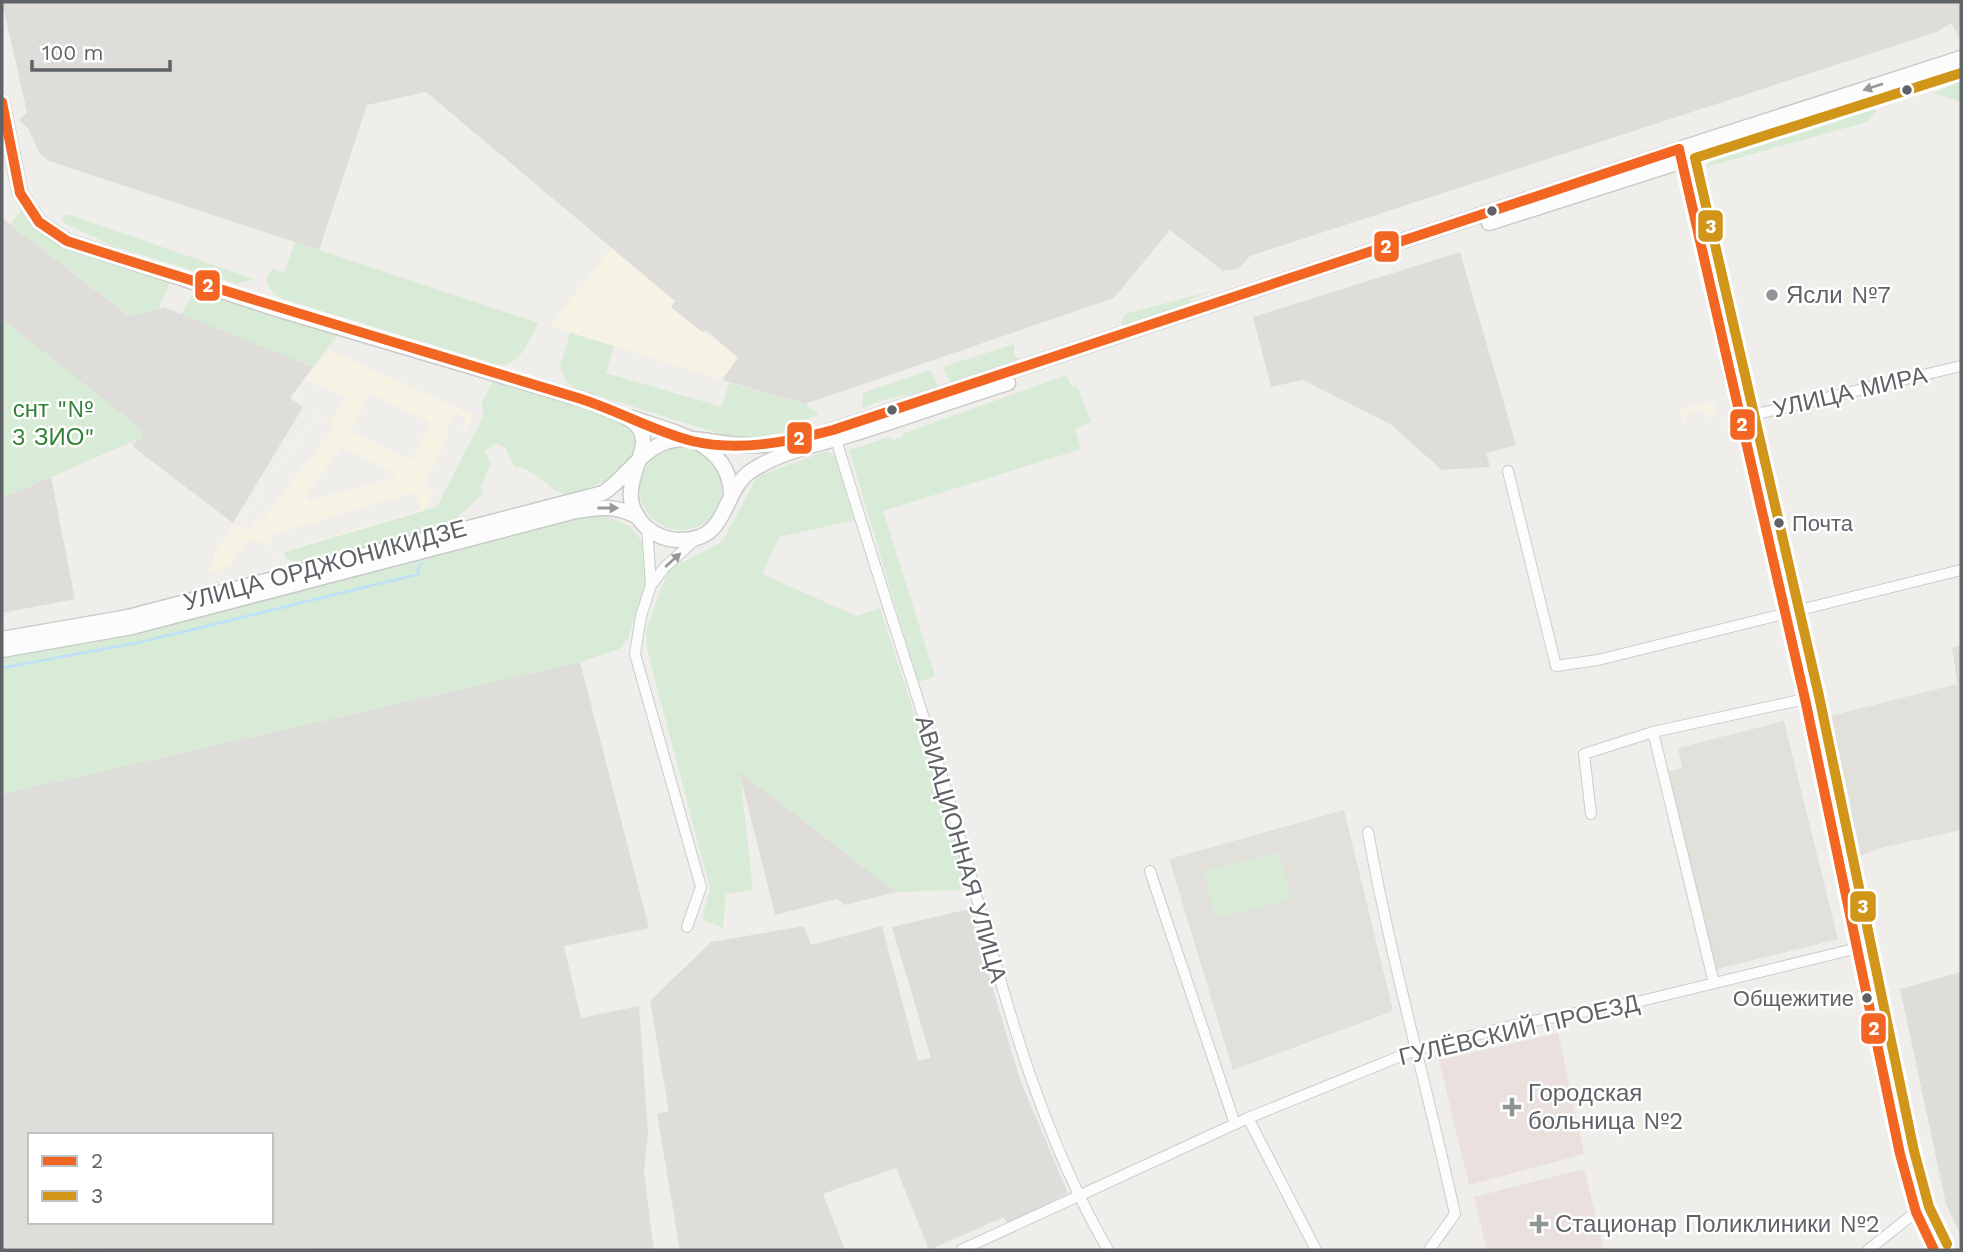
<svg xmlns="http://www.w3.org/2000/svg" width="1963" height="1252" viewBox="0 0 1963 1252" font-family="'Work Sans',sans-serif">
<rect width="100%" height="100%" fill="#efeeea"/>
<g fill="#f7f3e4" fill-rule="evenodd">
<polygon points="611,249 676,302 672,307 738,358 722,380 550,326"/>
<path d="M329,350L473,415L424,512L273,555L270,544L248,540L230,565L209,574L215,552L232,527L239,525L259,498L256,496L318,415L293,397ZM307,380L345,398L330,423L295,398ZM369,393L430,422L412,460L351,431ZM455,413L466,418L462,427L466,429L434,492L424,486L449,434L445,432ZM319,416L334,427L263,520L259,518L249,531L240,525L260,497L257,495ZM341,447L393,472L395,477L308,501L306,496ZM416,492L422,510L273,554L270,535Z"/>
<polygon points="1713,401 1716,415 1706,418 1703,410 1687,414 1688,422 1683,423 1679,409"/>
</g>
<g fill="#dfddda" fill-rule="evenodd">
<polygon points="2,2 1961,2 1961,41 1951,23 1937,32 1250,256 1238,269 1223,271 1170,230 1114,298 805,404 722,380 738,358 706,330 702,332 671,307 675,301 426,92 367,105 319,250 49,161 40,154 28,128 19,120 27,112"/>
<polygon points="2,218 129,316 164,307 313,367 290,398 303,407 233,523 137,450 132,444 143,437 139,428 2,319"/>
<polygon points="1460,252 1516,445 1486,453 1490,467 1442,470 1390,424 1303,380 1271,387 1253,317"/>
<polygon points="51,477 75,599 2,613 2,498"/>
<polygon points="1961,645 1961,708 1952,648"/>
<path d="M580,662L649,928L564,946L581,1018L639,1006L648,1132L644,1173L654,1250L2,1248V794ZM30,1135H271V1222H30Z"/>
<polygon points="739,771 896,892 845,905 837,899 775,915"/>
<polygon points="969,909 1020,1080 1068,1193 1007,1224 1004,1217 929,1250 896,1168 823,1194 845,1250 680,1250 657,1114 669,1111 650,1001 711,942 804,926 811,945 882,926 918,1061 931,1058 892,927"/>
<polygon points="1961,972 1961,1236 1946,1204 1900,989"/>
</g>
<g fill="#e2e0da">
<polygon points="1957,684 1961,708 1961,830 1880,848 1860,856 1830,716"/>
<polygon points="1784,721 1838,939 1714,970 1666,772 1682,768 1678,748"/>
<polygon points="1344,810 1393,1011 1233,1070 1169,859"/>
</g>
<g fill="#eae0de">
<polygon points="1558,1033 1584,1154 1469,1185 1439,1060"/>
<polygon points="1584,1169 1604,1250 1487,1250 1474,1197"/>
</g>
<g fill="#d8ebd6">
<polygon points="1961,81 1961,102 1933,93"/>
<polygon points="1876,107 1876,112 1867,122 1706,167 1711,161"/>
<polygon points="23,209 43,224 171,279 158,309 130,316 10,224"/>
<polygon points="67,214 254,279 237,284 113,246 66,224 61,218"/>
<path d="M295,242L538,323C528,341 522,365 498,365L286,300C273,295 258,281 273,269L284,273Z"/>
<polygon points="196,288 338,334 313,367 181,314"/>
<polygon points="1219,289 1190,299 1188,305 1126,326 1121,323 1125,314"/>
<polygon points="2,319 140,428 143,437 2,498"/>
<polygon points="570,333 614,346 606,373 722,407 729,383 805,404 819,414 806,420 807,425 770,440 736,439 577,389 568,384 560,366"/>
<polygon points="1014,344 1014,355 1023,361 951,384 943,367"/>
<path d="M931,370L938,385C929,397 913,394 900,396C888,397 874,404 862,408L863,393Z"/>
<polygon points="1067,375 1070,385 1078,388 1091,422 1075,429 1081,449 883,511 935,676 918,682 849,450 890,437 892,440 902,437 902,434"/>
<path d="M495,377L621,418L637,435C636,475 600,483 568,495C547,491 537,468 515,467L505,448L496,443L485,451L490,464L481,486L483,494L453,521L305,566L286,559L284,552L437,507L483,417L482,402Z"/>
<circle cx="681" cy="489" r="41"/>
<polygon points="826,451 835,455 854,520 779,537 762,574 856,616 880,608 967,877 961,890 896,892 740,772 753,890 726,894 723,928 702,919 710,888 648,653 646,629 669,569 722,542 757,477"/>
<polygon points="598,513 629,526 642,541 647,577 628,639 619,649 580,662 2,794 2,658 156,628"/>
<polygon points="1279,853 1291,900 1215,918 1204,871"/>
</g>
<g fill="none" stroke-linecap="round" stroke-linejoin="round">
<polyline stroke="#bfe0f9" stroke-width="2.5" points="2,668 141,642 419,574 418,569 422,563"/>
<g stroke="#cbcccc" stroke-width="12">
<g id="street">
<polyline points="1681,158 1729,377 1805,699 1900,1154 1916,1212 1934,1250"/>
<polyline points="1740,418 1961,366"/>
<path d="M836,439C873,564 916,688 953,813C996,962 1030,1115 1108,1250"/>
<polyline points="1508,471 1556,666 1598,660 1961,570"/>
<polyline points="647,527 651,585 641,616 635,654 701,887 687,927"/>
<polyline points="652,584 664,568 697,538"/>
<polyline points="1653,732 1714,983"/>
<polyline points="1591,814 1584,754 1653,732 1805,699"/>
<path d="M1368,832C1391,961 1427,1086 1455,1214L1429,1250"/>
<polyline points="1150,871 1235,1124"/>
<polyline points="1248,1118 1316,1250"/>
<polyline points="961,1250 1248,1118 1418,1049 1533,1021 1637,1002 1858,948"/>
<polyline points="1868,1250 1916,1212"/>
</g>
</g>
<g stroke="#cacacb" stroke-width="17">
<g id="secondary">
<polyline points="2,102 20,193 39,222 67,241 280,310 591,402"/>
<polyline points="1489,223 1961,72"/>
<path d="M582,399C598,406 629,414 639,428C657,452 607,490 646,527C656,536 668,540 680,540C730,541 721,491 751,471C783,450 821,444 856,433C907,417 957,399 1008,383"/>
<path d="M633,418C674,433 731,442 731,496"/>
<path d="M2,639L128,617L603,493C625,479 641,450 666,442C689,434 718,444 742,445C774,447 803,438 833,430L1679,149L1961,58"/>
<path d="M2,650L132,627L576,511C600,507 616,505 638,517"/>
</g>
</g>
<use href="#street" stroke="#fdfcfc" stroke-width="10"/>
<use href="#secondary" stroke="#fdfcfc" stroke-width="14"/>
<g stroke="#fff" stroke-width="16">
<g id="bus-1">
<path d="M2,102L20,193L39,222L67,241C237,296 408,346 578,398C617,410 653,431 692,441C739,452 788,442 833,430L1679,149"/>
<polyline points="1679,149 1805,699 1900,1154 1916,1212 1934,1250"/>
</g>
</g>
<g stroke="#fff" stroke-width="16">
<polyline id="bus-2" points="1947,1244 1929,1207 1914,1151 1819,696 1695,158 1961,73"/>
</g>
<use href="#bus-1" stroke="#f26522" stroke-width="10"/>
<use href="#bus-2" stroke="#d1951a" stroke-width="10"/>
</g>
<defs><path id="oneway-solid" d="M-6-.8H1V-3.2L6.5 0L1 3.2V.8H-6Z" transform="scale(1.75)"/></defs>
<g fill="#96999c">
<use href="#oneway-solid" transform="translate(1873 87) rotate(162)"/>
<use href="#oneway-solid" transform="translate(608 508)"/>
<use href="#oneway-solid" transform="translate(673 560) rotate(-42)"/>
</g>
<g fill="#5f6368" stroke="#fff" stroke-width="2.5">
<circle cx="1907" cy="90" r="6"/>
<circle cx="1492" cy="211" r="6"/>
<circle cx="892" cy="410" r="6"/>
<circle cx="1779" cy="523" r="6"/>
<circle cx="1867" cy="998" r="6"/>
</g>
<g fill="#919496" stroke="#fff" stroke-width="2.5">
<circle cx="1772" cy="295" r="7"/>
<path d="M1508.5 1096.5h7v7h7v7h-7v7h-7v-7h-7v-7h7z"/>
<path d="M1535.5 1213.5h7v7h7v7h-7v7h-7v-7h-7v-7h7z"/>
</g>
<g text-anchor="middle" stroke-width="5" stroke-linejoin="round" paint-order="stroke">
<g font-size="22" fill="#5f6368" stroke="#fff" text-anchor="start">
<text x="1792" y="531">Почта</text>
<text x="1854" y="1006" text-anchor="end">Общежитие</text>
</g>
<g font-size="24" fill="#5f6368" stroke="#fff" text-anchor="start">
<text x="1786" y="303">Ясли №7</text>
<text x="1528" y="1101">Городская<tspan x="1528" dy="28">больница №2</tspan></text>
<text x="1555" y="1232">Стационар Поликлиники №2</text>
</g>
<g font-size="24" fill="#5f6368" stroke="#fff">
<text transform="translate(1850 392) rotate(-13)" y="8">УЛИЦА МИРА</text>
<text transform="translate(325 565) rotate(-15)" y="8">УЛИЦА ОРДЖОНИКИДЗЕ</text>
<text transform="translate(961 849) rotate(74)" y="8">АВИАЦИОННАЯ УЛИЦА</text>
<text transform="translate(1519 1030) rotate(-13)" y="8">ГУЛЁВСКИЙ ПРОЕЗД</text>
</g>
<g font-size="24" fill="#348238" stroke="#fff">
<text x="53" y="417">снт "№<tspan x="53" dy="28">3 ЗИО"</tspan></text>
</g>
</g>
<g stroke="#fff" stroke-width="2.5">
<rect x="1697" y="209" width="27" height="34" rx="7" fill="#d1951a"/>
<rect x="1373" y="230" width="27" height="33" rx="7" fill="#f26522"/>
<rect x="194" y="269" width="27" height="33" rx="7" fill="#f26522"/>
<rect x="1729" y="408" width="27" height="33" rx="7" fill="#f26522"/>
<rect x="786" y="421" width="27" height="34" rx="7" fill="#f26522"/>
<rect x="1849" y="890" width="28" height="33" rx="7" fill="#d1951a"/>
<rect x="1860" y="1012" width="27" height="33" rx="7" fill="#f26522"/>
</g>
<g font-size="19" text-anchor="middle" font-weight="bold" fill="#fff">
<text x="1711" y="233">3</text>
<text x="1386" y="253">2</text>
<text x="208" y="292">2</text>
<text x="1742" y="431">2</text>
<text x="799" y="445">2</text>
<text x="1863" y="913">3</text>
<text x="1874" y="1035">2</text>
</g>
<rect width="1963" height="1252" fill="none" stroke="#5f6368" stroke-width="7"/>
<rect x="28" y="1133" width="245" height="91" fill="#ffffff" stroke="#bfc1c3" stroke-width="2"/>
<rect x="42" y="1156" width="35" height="10" fill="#f26522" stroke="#bfc1c3" stroke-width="2"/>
<text x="91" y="1168" font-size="21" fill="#5f6368">2</text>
<rect x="42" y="1191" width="35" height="10" fill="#d1951a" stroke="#bfc1c3" stroke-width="2"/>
<text x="91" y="1203" font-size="21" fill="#5f6368">3</text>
<path d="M32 60v10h138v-10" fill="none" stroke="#5f6368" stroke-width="3.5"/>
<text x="42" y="60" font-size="21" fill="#5f6368" stroke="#ffffff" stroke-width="5" paint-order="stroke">100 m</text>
</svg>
